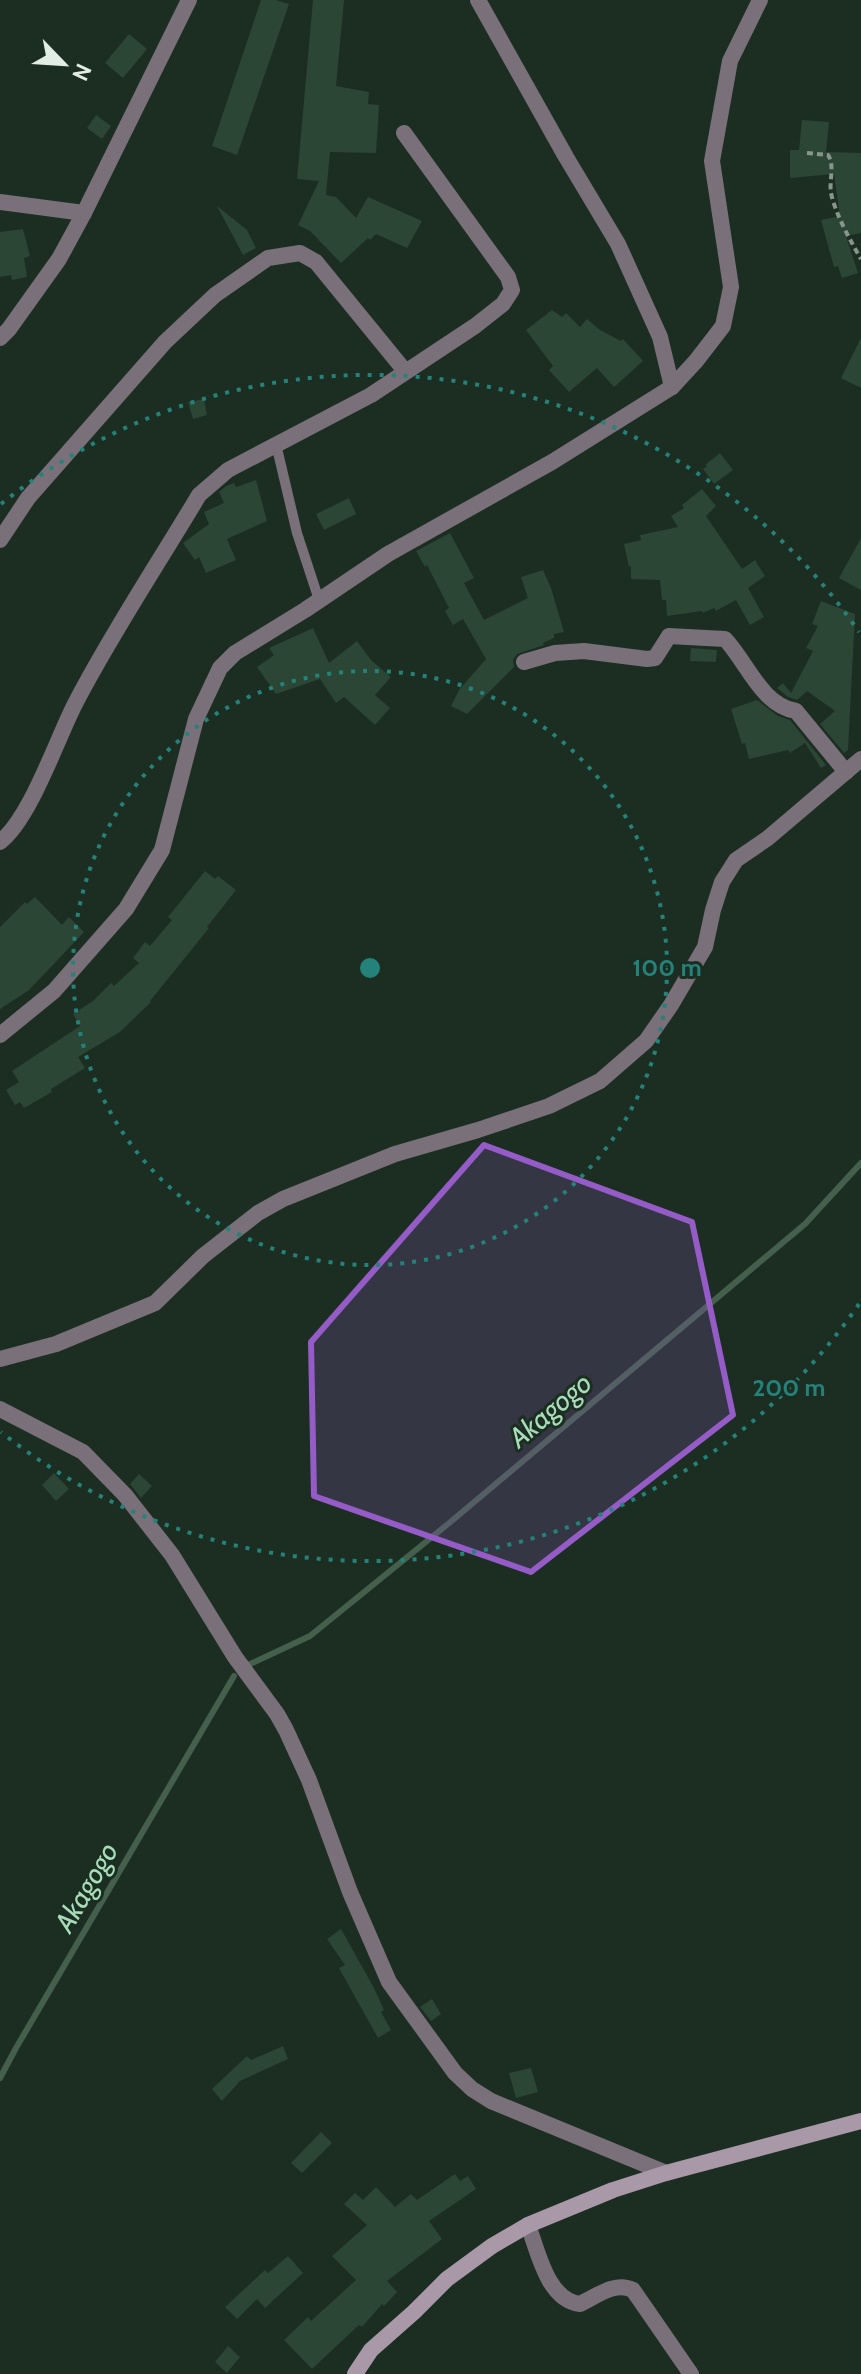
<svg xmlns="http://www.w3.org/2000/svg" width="861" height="2374" viewBox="0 0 861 2374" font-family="Cabin,sans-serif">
<rect width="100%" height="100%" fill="#1c2d22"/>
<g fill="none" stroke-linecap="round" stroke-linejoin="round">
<g stroke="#44604d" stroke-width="6">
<polyline points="248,1665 310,1636 448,1524 805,1224 861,1163"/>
<polyline points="0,2078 16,2048 234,1676"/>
</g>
</g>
<g fill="#2b4634">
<polygon points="261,0 276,0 289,4 237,155 212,146"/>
<polygon points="313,0 344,0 336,86 369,92 368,104 379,105 376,153 330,152 326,195 336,197 356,218 368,197 422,221 407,248 376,234 370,240 368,238 341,263 310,231 298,225 319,181 297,179"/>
<polygon points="129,34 147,49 123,78 105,63"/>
<polygon points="96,115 111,126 102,139 87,128"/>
<polygon points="802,120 829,122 826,152 861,153 861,233 846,236 858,273 842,278 838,266 834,267 821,220 840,216 834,174 790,178 790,150 799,150"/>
<polygon points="217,206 247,230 256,248 243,255"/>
<polygon points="23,229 30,256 24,258 27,277 12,280 11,275 0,277 0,232"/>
<polygon points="552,310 562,317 566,313 580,327 587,319 600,330 621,341 623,339 643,361 614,387 597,368 569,392 549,370 553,366 526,330"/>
<polygon points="861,338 861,388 841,378"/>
<polygon points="204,399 207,415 193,419 188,402"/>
<polygon points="720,453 733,470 714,484 703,469 707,466 705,465"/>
<polygon points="256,480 267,521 227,539 236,560 206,573 199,557 195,560 183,543 209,524 204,512 224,503 219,492 226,486 234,483 236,487"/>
<polygon points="702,489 716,506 706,516 742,569 755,560 765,576 748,588 764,617 750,625 736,600 716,611 714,608 703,613 702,611 667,616 666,600 662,600 660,580 631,579 631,566 629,567 624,544 641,540 640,535 678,527 671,516 684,508 682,505"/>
<polygon points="349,498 356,514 324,530 316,514"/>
<polygon points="450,533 474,578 464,583 484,620 528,598 521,577 543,570 551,588 564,632 554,634 554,638 543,643 544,645 517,654 513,660 514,667 467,714 451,706 459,690 486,659 463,619 453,625 445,611 449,608 427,565 425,567 416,551"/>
<polygon points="861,538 861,590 839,578"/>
<polygon points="821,601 855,614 848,750 844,753 820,724 835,711 807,691 797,700 788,697 777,688 783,683 791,693 813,651 806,648 818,626 812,624"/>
<polygon points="313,628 329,663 357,641 371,660 391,677 375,695 390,708 375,725 344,697 336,703 320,679 276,694 257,667 274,655 269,648"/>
<polygon points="691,648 717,650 716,662 690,661"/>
<polygon points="757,700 778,716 790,720 826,765 821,768 805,743 790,753 788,750 749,759 745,743 742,744 731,709"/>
<polygon points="205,871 215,879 218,876 236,890 207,927 209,928 150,1001 151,1002 120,1032 78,1057 85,1068 51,1089 52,1092 24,1108 20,1102 15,1105 6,1090 19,1082 12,1071 80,1026 73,1014 93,1001 111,983 114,986 139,963 133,958 145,942 150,946 172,920 168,917"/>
<polygon points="35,897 62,925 69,917 84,932 29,990 0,1009 0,927 25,902 27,904"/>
<polygon points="54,1473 69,1489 56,1501 42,1485"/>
<polygon points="139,1474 152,1486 141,1498 130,1484"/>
<polygon points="341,1929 374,1988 384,2010 381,2012 391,2030 378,2038 339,1968 345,1965 327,1939"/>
<polygon points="432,1999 441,2014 431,2021 420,2007"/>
<polygon points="283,2046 288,2059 240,2081 222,2101 212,2089 247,2056 251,2060"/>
<polygon points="531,2068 538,2092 516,2098 509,2073"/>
<polygon points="321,2132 332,2143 302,2173 291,2163"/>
<polygon points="455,2174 460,2181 468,2176 476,2189 429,2221 442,2239 387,2281 397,2292 384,2306 382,2304 362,2327 359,2325 312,2369 284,2340 308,2317 311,2321 356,2280 332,2256 367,2225 344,2204 355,2193 363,2200 376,2187 395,2207 411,2194 417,2200"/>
<polygon points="288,2256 303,2273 265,2308 257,2299 237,2319 225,2307 265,2270 268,2273"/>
<polygon points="228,2346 240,2357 227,2373 215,2362"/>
</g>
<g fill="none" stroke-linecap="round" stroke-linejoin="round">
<path stroke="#87958b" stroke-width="4" stroke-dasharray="6 4" stroke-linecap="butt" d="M807,153L828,155C835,165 829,181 831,193C835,213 851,242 861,259"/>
<polyline stroke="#7a7079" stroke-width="10" points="276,444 297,533 319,600"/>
<g stroke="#7a7079" stroke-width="16">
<polyline points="478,0 566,157 618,244 660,337 672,387"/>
<polyline points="0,202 84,213"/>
<polyline points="0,338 9,329 59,259 84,213 189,0"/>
<polyline points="0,540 28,498 165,342 215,295 268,258 300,253 316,262 405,371"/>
<path d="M524,662L555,653L584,651L647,659L655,658L669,636L725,639C747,662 761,705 796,711L846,772"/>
<path d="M0,842C31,818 57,738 76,702C113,631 158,564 199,495L228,470L371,395L475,326L503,304L512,290L508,277L404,133"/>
<polyline points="0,1035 54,991 126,909 162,850 196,719 220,668 235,653 305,610 388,554 552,462 672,387 696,361 723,326 731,287 712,161 730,61 760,0"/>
<polyline points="0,1359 56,1344 155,1303 203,1256 258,1213 283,1199 395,1154 478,1130 549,1106 600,1081 646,1041 671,1005 705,947 713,910 722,882 736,860 768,838 861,759"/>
<polyline points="0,1409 83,1452 125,1495 172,1555 235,1657 277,1714 286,1730 309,1780 350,1892 389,1982 455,2073 472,2089 491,2101 666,2173"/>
<path d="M528,2225C538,2251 547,2300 580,2304C597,2296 615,2281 633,2290L691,2374"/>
</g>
<polyline stroke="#a998a7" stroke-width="16" points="355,2374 371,2350 414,2312 447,2279 492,2246 528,2225 613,2190 666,2173 861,2121"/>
</g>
<path fill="#955cc8" fill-opacity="0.2" stroke="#955cc8" stroke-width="6" stroke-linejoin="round" d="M484,1145L692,1222L733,1415L531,1572L314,1496L311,1342Z"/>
<g fill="none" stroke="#24827a" stroke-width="4" stroke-dasharray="4 8">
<circle cx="370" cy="968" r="297"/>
<path d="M859 1304A593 593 0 0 1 1 1432M1 504A593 593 0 0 1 859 632"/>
</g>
<g text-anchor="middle" stroke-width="6" stroke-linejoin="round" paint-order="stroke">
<g font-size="28" font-style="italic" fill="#a8ddb9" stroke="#1c2d22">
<text transform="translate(550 1410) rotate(-40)" y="10">Akagogo</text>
<text transform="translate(86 1887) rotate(-60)" y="10">Akagogo</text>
</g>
</g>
<circle cx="370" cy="968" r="12" fill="#24827a" stroke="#1c2d22" stroke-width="4"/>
<g font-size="24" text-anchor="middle" font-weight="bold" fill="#24827a" stroke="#1c2d22" stroke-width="6" stroke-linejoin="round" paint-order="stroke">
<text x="667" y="976">100 m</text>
<text x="789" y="1396">200 m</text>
</g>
<g transform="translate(64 64) rotate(115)" stroke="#1c2d22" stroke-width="6" paint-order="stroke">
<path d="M0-6L14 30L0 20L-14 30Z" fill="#e2ede5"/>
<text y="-12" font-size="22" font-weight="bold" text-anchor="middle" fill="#e2ede5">N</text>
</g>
</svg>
